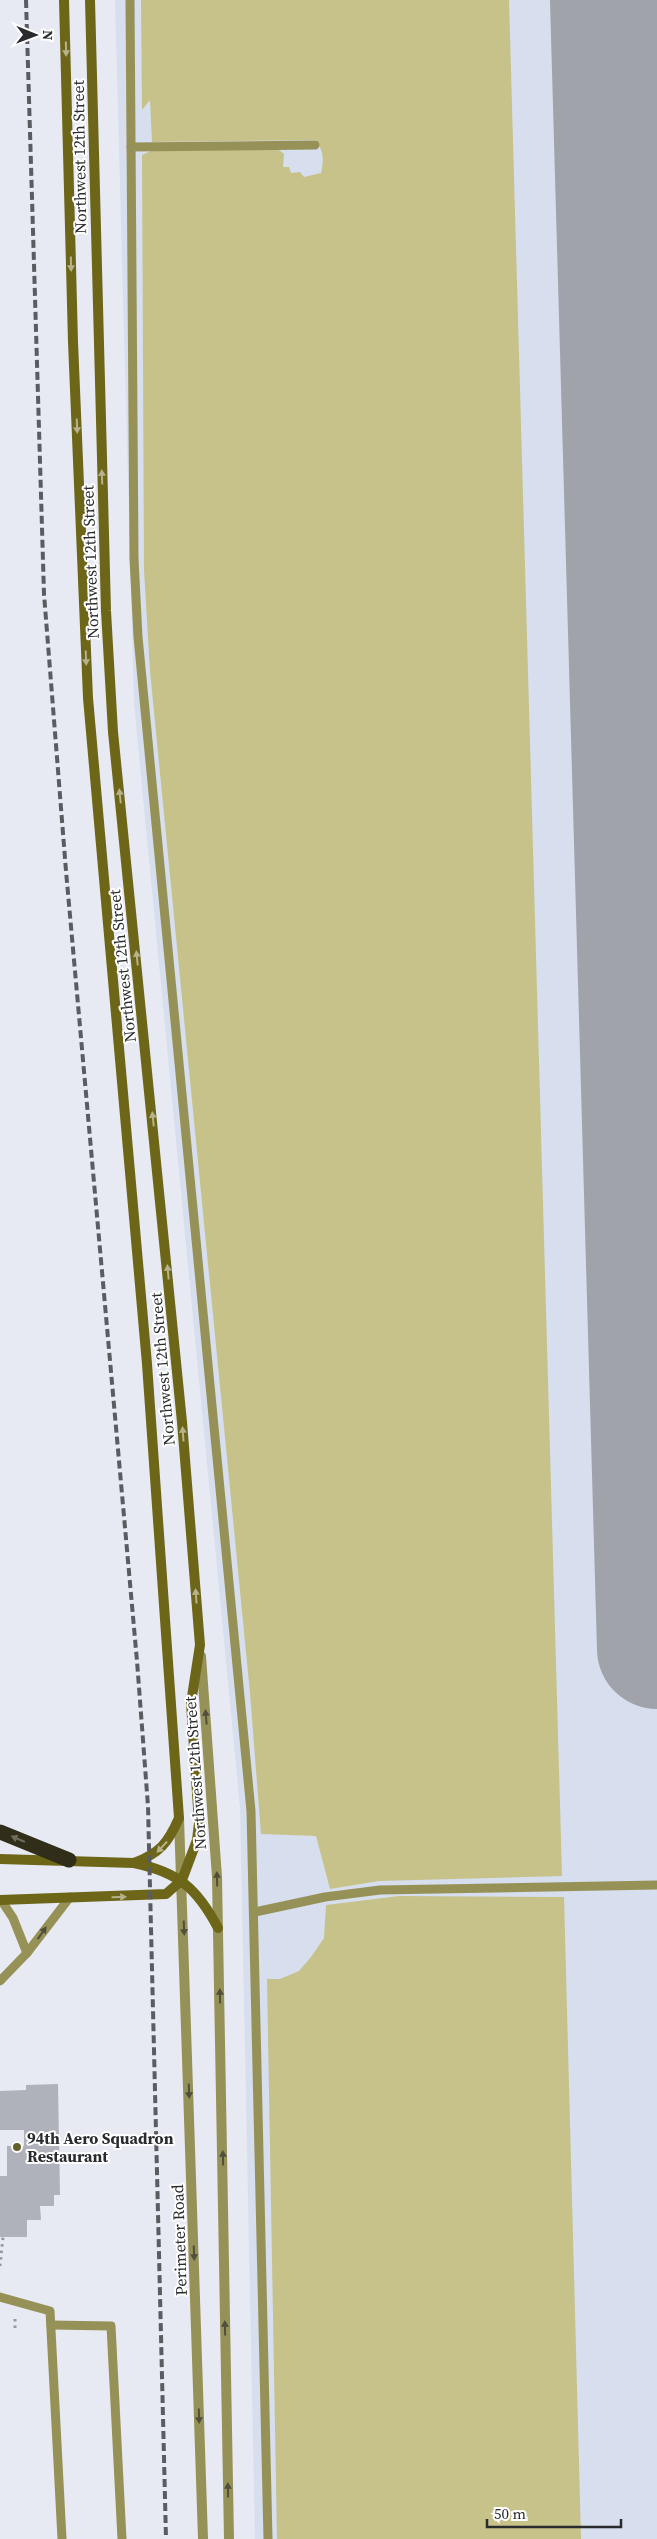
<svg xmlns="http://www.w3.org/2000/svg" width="657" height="2539" viewBox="0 0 657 2539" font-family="'Source Serif 4',serif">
<rect width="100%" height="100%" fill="#e7eaf3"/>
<polygon fill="#d7deed" points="115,0 657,0 657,2539 255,2539 240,1807 134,703"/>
<g fill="#c6c28a">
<path d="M141,0H509L562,1876L379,1881L330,1889L316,1836L261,1834L250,1693L150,671L144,570L142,155L153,150H279L284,154L283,167H289L291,173L300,172L304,177L321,173C324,159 324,153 316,140L152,142L150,100L142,110Z"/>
<polygon points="399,1896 564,1897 581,2539 277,2539 267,1979 280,1979 299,1971 311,1957 324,1938 326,1905"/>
</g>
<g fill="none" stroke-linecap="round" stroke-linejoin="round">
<g stroke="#a0a3aa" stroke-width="49">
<polyline points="612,47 613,0"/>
<polyline points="620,269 644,578 657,664"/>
<polyline points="642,1117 651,1074 657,1058"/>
<polyline points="654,1547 657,1578"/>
</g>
<polyline stroke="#a0a3aa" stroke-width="120" points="610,0 657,1649"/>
</g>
<polygon fill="#afb2ba" points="58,2084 60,2195 54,2195 54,2206 40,2206 41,2220 27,2220 27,2237 0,2237 0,2176 7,2176 7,2146 24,2146 24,2130 0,2130 0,2091 26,2090 26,2085"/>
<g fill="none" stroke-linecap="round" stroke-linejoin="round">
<g stroke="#96999f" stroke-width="3" stroke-dasharray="2.5 4" stroke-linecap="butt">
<polyline points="0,2266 3,2237"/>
<polyline points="15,2328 15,2315"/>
</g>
<g stroke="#969257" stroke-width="9">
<polyline points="130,0 134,559 138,637 251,1811 268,2539"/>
<polyline points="131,147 315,145"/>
<polyline points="1,1900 13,1918 27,1953 70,1897"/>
<polyline points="255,1912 325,1897 380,1890 657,1885"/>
<polyline points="0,1981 27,1953"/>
<polyline points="0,2297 50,2311 62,2539"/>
<polyline points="51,2325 111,2326 122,2539"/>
</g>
<g stroke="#969257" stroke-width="10">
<polyline points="201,1656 217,1877 229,2539"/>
<polyline points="179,1818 203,2539"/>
</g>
<g stroke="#6d6618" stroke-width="10">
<path d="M64,0L73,342L88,698L147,1364L179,1818C168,1843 160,1853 134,1863"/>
<path d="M0,1859L134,1863C178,1872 197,1888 218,1928"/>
<polyline points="0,1900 166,1894 182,1880 197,1840 199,1823 191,1703 200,1645 182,1422 113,732 106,611 90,0"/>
</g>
<polyline stroke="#302e19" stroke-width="15" points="0,1832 69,1860"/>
<polyline stroke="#5a5c61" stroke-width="4" stroke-dasharray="8 4" stroke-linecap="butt" points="26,0 44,594 66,871 137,1661 148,1806 166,2539"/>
</g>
<defs><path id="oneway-solid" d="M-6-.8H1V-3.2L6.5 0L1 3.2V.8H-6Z" transform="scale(1.25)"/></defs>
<g fill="#b6b28c">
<use href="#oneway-solid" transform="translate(66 49) rotate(89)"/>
<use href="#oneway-solid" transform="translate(71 264) rotate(89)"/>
<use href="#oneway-solid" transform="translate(77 426) rotate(88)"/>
<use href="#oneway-solid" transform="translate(102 477) rotate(-92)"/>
<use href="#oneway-solid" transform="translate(86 658) rotate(88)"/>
<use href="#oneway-solid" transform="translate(120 796) rotate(-96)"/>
<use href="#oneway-solid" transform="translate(137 958) rotate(-96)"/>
<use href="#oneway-solid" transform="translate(153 1119) rotate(-96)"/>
<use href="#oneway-solid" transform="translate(168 1272) rotate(-95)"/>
<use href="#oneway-solid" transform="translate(183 1434) rotate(-94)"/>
<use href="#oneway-solid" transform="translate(196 1596) rotate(-94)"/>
<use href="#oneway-solid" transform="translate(162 1847) rotate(133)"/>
<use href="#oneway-solid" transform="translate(119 1897) rotate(-1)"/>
</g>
<g fill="#4f4f3c">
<use href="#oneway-solid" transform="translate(206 1717) rotate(-95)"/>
<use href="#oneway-solid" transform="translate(217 1879) rotate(-92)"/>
<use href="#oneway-solid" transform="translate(184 1928) rotate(88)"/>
<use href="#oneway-solid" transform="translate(42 1933) rotate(-55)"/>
<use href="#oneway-solid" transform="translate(220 1996) rotate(-91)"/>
<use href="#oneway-solid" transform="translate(189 2091) rotate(88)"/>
<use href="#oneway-solid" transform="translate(223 2158) rotate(-91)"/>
<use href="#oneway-solid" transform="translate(194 2253) rotate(88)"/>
<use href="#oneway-solid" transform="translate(225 2328) rotate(-91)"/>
<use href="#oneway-solid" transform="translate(199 2416) rotate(88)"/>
<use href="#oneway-solid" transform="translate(228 2490) rotate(-91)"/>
</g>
<use fill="#6e6d5e" href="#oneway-solid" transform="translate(18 1839) rotate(-157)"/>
<circle fill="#65612d" stroke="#fff" stroke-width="2" cx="17" cy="2147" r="5"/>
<g text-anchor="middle" stroke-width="4" stroke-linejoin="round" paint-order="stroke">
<g font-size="16" fill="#292b2e" stroke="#fff">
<text transform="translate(79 157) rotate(-91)" y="6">Northwest 12th Street</text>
<text transform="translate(90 562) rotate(-92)" y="6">Northwest 12th Street</text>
<text transform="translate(122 966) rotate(-96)" y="6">Northwest 12th Street</text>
<text transform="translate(162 1369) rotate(-95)" y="6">Northwest 12th Street</text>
<text transform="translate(195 1773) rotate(-94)" y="6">Northwest 12th Street</text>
<text transform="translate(179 2240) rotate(-92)" y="6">Perimeter Road</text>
</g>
<g font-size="16" font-weight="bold" fill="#292b2e" stroke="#fff" text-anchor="start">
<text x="27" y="2144">94th Aero Squadron<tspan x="27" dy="18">Restaurant</tspan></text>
</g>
</g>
<g transform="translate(35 35) rotate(91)" stroke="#ffffff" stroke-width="4" paint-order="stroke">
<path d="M0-4L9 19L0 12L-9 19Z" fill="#292b2e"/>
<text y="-8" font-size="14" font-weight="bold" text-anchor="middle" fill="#292b2e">N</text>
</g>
<path d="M487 2519v8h134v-8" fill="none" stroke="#292b2e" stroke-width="2.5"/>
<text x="494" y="2519" font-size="15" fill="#292b2e" stroke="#ffffff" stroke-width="4" paint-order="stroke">50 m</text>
</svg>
